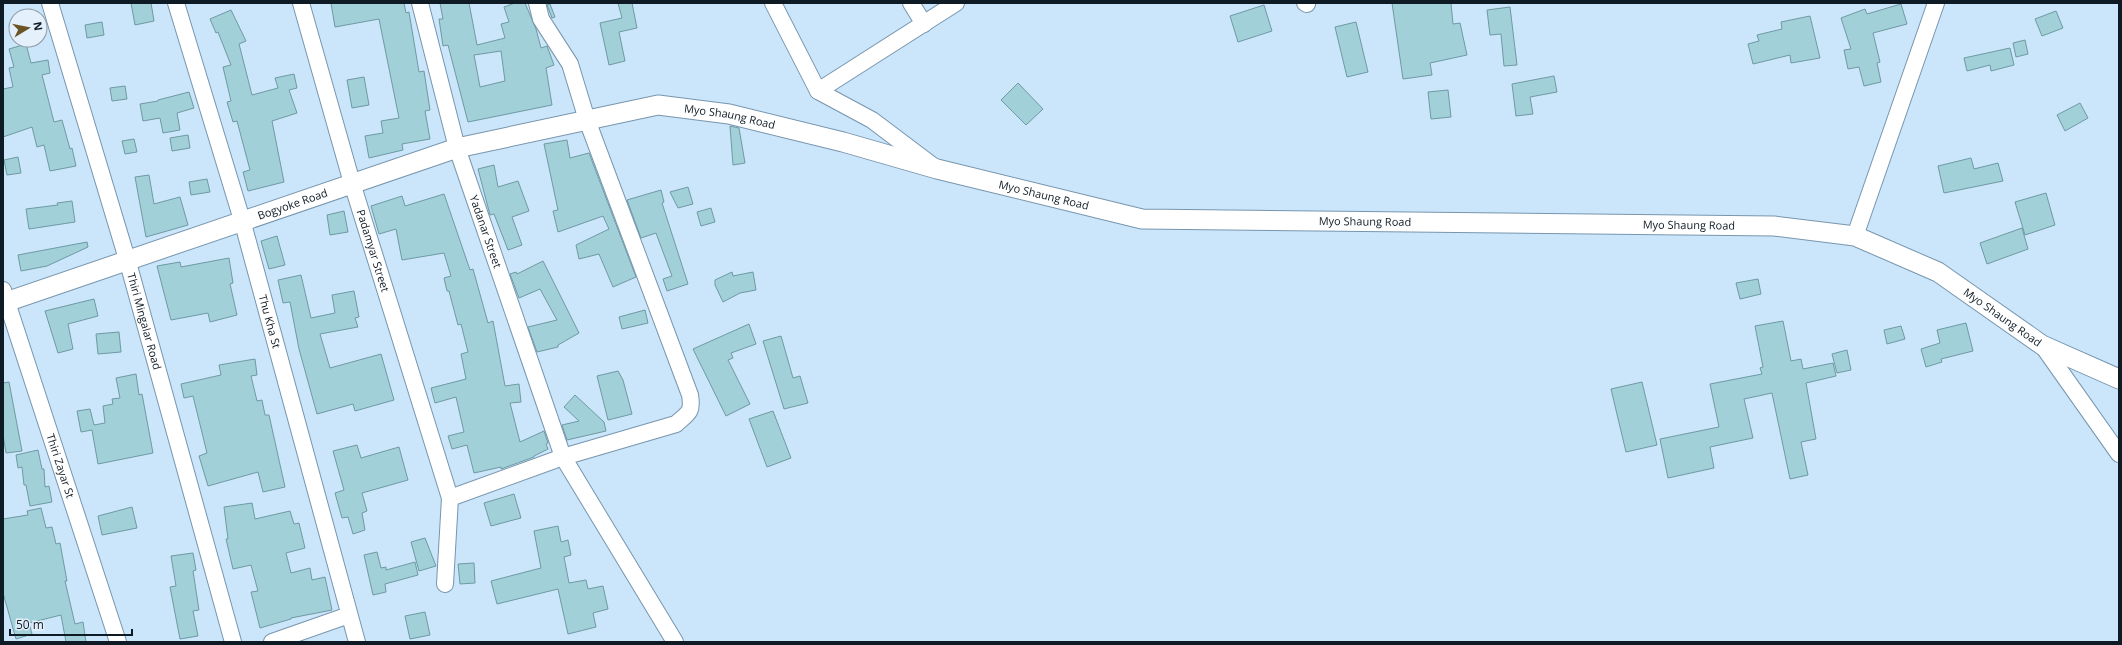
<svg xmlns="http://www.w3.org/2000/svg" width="2122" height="645" viewBox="0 0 2122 645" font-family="'Open Sans',sans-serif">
<rect width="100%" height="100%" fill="#cbe5fa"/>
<g fill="#a2d0d8" stroke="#6e9aa3" fill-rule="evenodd">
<polygon points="131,3 151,3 154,21 135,25"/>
<polygon points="331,3 404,3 406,13 409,12 419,72 424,71 430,110 425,111 430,139 402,144 403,150 369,158 365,136 383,133 381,121 399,118 379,19 335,27"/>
<path d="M440,3H469L477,45L505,38L501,24L509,22L504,7L515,3H525L536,29L541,48L547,46L554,65L546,68L552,105L468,122L448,45L443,46L439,19H443ZM501,51L505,81L480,87L474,55Z"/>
<polygon points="618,3 632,3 637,28 619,32 625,61 609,65 600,23 622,18"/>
<polygon points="1392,3 1451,3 1453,24 1460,23 1467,55 1430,63 1432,75 1403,79"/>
<polygon points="550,4 555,17 552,18 547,5"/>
<polygon points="1901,4 1907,24 1873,33 1880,62 1877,63 1881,82 1864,86 1859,67 1848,69 1844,50 1851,49 1841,18 1865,9 1867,14"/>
<polygon points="1264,5 1272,31 1238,42 1230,16"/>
<polygon points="1510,7 1517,65 1504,66 1501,34 1490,35 1487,10"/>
<polygon points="231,10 246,41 239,44 252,95 278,88 275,78 294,74 297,88 289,90 297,113 272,121 284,182 248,191 243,172 250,170 237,121 233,122 227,102 231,101 223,67 231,65 218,32 216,33 210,19"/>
<polygon points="2056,11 2063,28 2042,36 2035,19"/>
<polygon points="1810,16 1820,58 1791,63 1790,55 1753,64 1748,44 1759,41 1757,35 1782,29 1781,22"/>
<polygon points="102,22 104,35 87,38 85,25"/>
<polygon points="1356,22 1368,72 1347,77 1335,27"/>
<polygon points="2025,40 2028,54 2016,57 2013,43"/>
<polygon points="26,44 31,63 48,60 50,73 42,75 54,122 62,120 70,149 72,148 76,166 50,171 44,145 37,147 32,127 3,137 3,89 13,87 9,68 14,67 9,49"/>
<polygon points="2010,48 2014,65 1991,71 1990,65 1967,71 1964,58"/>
<polygon points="1554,76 1557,92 1530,97 1533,114 1516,116 1512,84"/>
<polygon points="364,77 369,105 352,108 347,80"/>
<polygon points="1018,83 1043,109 1026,125 1001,100"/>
<polygon points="125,86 127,99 112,101 110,88"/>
<polygon points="1448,90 1451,117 1431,119 1428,92"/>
<polygon points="189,92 194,108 177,113 180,130 163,133 160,118 143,121 140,104 158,101 158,100"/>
<polygon points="2080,103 2088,118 2065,131 2057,115"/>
<polygon points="730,126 739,128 745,163 733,165"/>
<polygon points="188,135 190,148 172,151 170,138"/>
<polygon points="134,139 137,152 125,154 122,141"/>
<polygon points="567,140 570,158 589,153 636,277 613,287 599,254 579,259 576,245 609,229 603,216 558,232 553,211 558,210 544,144"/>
<polygon points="18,157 21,173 7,175 4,160"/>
<polygon points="1971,158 1974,169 1998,163 2003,181 1944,193 1938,166"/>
<polygon points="494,165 498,187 518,181 529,211 512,217 522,245 508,250 494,214 490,215 478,169"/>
<polygon points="149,175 154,204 180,197 188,225 146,237 135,177"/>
<polygon points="207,179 210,192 191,195 189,182"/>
<polygon points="688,187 693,204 678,208 670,192"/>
<polygon points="661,190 664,202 662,203 688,284 667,291 663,279 672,276 656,233 641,238 627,200"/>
<polygon points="2046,193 2055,225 2025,235 2015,202"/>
<polygon points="444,194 470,270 473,269 488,323 493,321 505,386 519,384 521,402 510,403 520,442 544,431 548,443 546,444 548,449 534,456 534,457 501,469 501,467 474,473 467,445 452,449 448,436 464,432 456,397 435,403 431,388 466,379 461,354 468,352 461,324 458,325 449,291 447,291 444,278 451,276 444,253 402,260 396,229 379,234 371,206 402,196 405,206"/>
<polygon points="72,201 75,222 29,229 26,209 58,205 57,203"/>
<polygon points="711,208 715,222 701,226 697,212"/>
<polygon points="344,211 348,232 330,235 327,215"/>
<polygon points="2022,228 2028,249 1987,264 1980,243"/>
<polygon points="277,236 285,265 269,269 261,241"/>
<polygon points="87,242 88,247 47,266 21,271 18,255"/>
<polygon points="229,258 233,283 230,284 237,315 210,322 208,313 171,320 157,266 180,262 181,267"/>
<polygon points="543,261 579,333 558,345 558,347 537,352 528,327 557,320 540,289 519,298 510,274 516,272 517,274"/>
<polygon points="732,272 733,276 753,272 756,290 740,293 723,302 715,285 715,280"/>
<polygon points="301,275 311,318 335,313 332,295 354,291 359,317 355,318 358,327 320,334 330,368 381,354 394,400 355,411 353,404 317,414 299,349 290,302 283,303 278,280"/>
<polygon points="1758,279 1761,294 1740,299 1736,283"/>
<polygon points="94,299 98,316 68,324 73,349 58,353 45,311"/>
<polygon points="645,310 648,323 622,329 619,317"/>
<polygon points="1783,321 1791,361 1801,359 1803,369 1833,363 1836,376 1806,383 1816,439 1801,442 1808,475 1790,479 1772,393 1744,399 1753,438 1710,447 1714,468 1668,478 1660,439 1719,427 1710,384 1762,374 1760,368 1763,367 1755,326"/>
<polygon points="1966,323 1973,351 1941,359 1942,362 1926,367 1921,349 1940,343 1937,330"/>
<polygon points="749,324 756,344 731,353 733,358 728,360 750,404 726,416 693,349"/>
<polygon points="1901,326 1905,339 1887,344 1884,330"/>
<polygon points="119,332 121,352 98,354 96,334"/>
<polygon points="781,336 793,378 800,376 808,403 784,409 763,341"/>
<polygon points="1847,350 1851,370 1837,373 1832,354"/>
<polygon points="255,359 257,375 251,376 257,401 262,400 265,415 269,415 285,487 263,492 258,472 208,486 199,456 207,453 193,396 184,398 181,384 221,375 219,365"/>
<polygon points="618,371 623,380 632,414 608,420 597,376"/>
<polygon points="136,374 139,395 142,394 153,453 98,464 92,430 81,432 77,411 90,409 94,425 105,423 103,406 113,404 112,399 120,398 116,378"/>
<polygon points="9,382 22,451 6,453 3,435 3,383"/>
<polygon points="1642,382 1657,445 1626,452 1611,389"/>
<polygon points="575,395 604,422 606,431 567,440 562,425 579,421 564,407"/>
<polygon points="773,411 791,458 767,467 749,419"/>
<polygon points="357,445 361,458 399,447 408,480 362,493 367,511 362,513 365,530 353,534 348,517 342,518 335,493 344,490 333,451"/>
<polygon points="38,450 42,469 44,469 45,487 49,486 52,502 30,506 26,485 24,485 22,467 18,468 16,455"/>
<polygon points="514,494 521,518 491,526 484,503"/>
<polygon points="252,503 255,519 290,511 294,524 299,523 305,548 286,553 291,573 310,568 312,580 325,577 332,610 291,618 291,619 260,628 251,592 258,591 251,565 233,569 226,539 228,539 224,507"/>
<polygon points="132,507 137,528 102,535 98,516"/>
<polygon points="41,508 46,528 52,527 56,544 60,543 67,581 65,581 75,624 83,622 86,642 66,642 61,615 29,623 32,634 16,639 3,593 3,519 28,515 27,511"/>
<polygon points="558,526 561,542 568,540 571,555 564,557 569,583 586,580 588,589 603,586 608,609 593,613 596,627 568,634 558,589 497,604 491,581 541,568 534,531"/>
<polygon points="425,538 436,566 419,571 411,542"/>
<polygon points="377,552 381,568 386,567 386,570 415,562 418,575 385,584 386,592 373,595 364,555"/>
<polygon points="193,553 196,570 193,571 199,610 193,611 198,636 180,639 170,587 176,586 171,556"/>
<polygon points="474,563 475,583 460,584 458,564"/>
<polygon points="425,612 430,635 410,639 405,616"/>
</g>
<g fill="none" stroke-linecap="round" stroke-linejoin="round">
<g stroke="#7796ae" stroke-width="18">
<g id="minor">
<path id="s1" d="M50,3L127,259L233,642"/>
<path id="s2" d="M176,3L242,220L357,642"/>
<path id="s3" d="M301,3L352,183L450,498"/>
<path id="s4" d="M420,3L457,148L563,457L675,642"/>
<polyline points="773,3 818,91 872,120 933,166"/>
<polyline points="911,3 924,24"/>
<polyline points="1305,3 1307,4"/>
<polyline points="818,91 956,3"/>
<polyline points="1855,236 1936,3"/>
<path id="s5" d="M3,290L118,642"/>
<polyline points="2042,345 2119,454"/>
<path d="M445,584L450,498L563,457L676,424C688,413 693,413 690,395L587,120L570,64L541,19L537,3"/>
<polyline points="272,642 349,615"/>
</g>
</g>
<g stroke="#7796ae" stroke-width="21">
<g id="tertiary">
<path id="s6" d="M3,303L457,148L658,105L729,114L843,142L937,169L1142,219L1774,226L1855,236L1938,272L2042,345L2119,379"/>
</g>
</g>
<use href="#minor" stroke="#fff" stroke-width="16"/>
<use href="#tertiary" stroke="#fff" stroke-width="19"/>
</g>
<g text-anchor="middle" stroke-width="3" stroke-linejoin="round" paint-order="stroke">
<g font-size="11" fill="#0f1b24" stroke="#e4f0fb">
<text dy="4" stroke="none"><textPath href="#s6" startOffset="758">Myo Shaung Road</textPath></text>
<text dy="4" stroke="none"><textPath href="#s6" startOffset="1082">Myo Shaung Road</textPath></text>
<text dy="4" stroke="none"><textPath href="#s6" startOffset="306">Bogyoke Road</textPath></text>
<text dy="4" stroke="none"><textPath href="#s6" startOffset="1406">Myo Shaung Road</textPath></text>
<text dy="4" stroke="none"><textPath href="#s6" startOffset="1730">Myo Shaung Road</textPath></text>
<text dy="4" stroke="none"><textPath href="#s4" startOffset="238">Yadanar Street</textPath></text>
<text dy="4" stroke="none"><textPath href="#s3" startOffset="258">Padamyar Street</textPath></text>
<text dy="4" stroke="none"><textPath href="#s6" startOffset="2066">Myo Shaung Road</textPath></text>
<text dy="4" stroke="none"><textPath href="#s1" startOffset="332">Thiri Mingalar Road</textPath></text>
<text dy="4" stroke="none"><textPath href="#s2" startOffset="332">Thu Kha St</textPath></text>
<text dy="4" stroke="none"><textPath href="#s5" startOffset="185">Thiri Zayar St</textPath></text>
</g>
</g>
<rect width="2122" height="645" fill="none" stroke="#0f1b24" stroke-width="8"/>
<g transform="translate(28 28) rotate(80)"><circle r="19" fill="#e4f0fb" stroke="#8f9ba5"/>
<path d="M0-3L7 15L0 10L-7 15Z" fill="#6c5525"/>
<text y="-6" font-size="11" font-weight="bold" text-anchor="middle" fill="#0f1b24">N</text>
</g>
<path d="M10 629v6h122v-6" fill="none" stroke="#0f1b24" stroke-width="2"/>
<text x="16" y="629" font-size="12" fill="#0f1b24" stroke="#e4f0fb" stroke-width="3" paint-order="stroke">50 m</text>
</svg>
